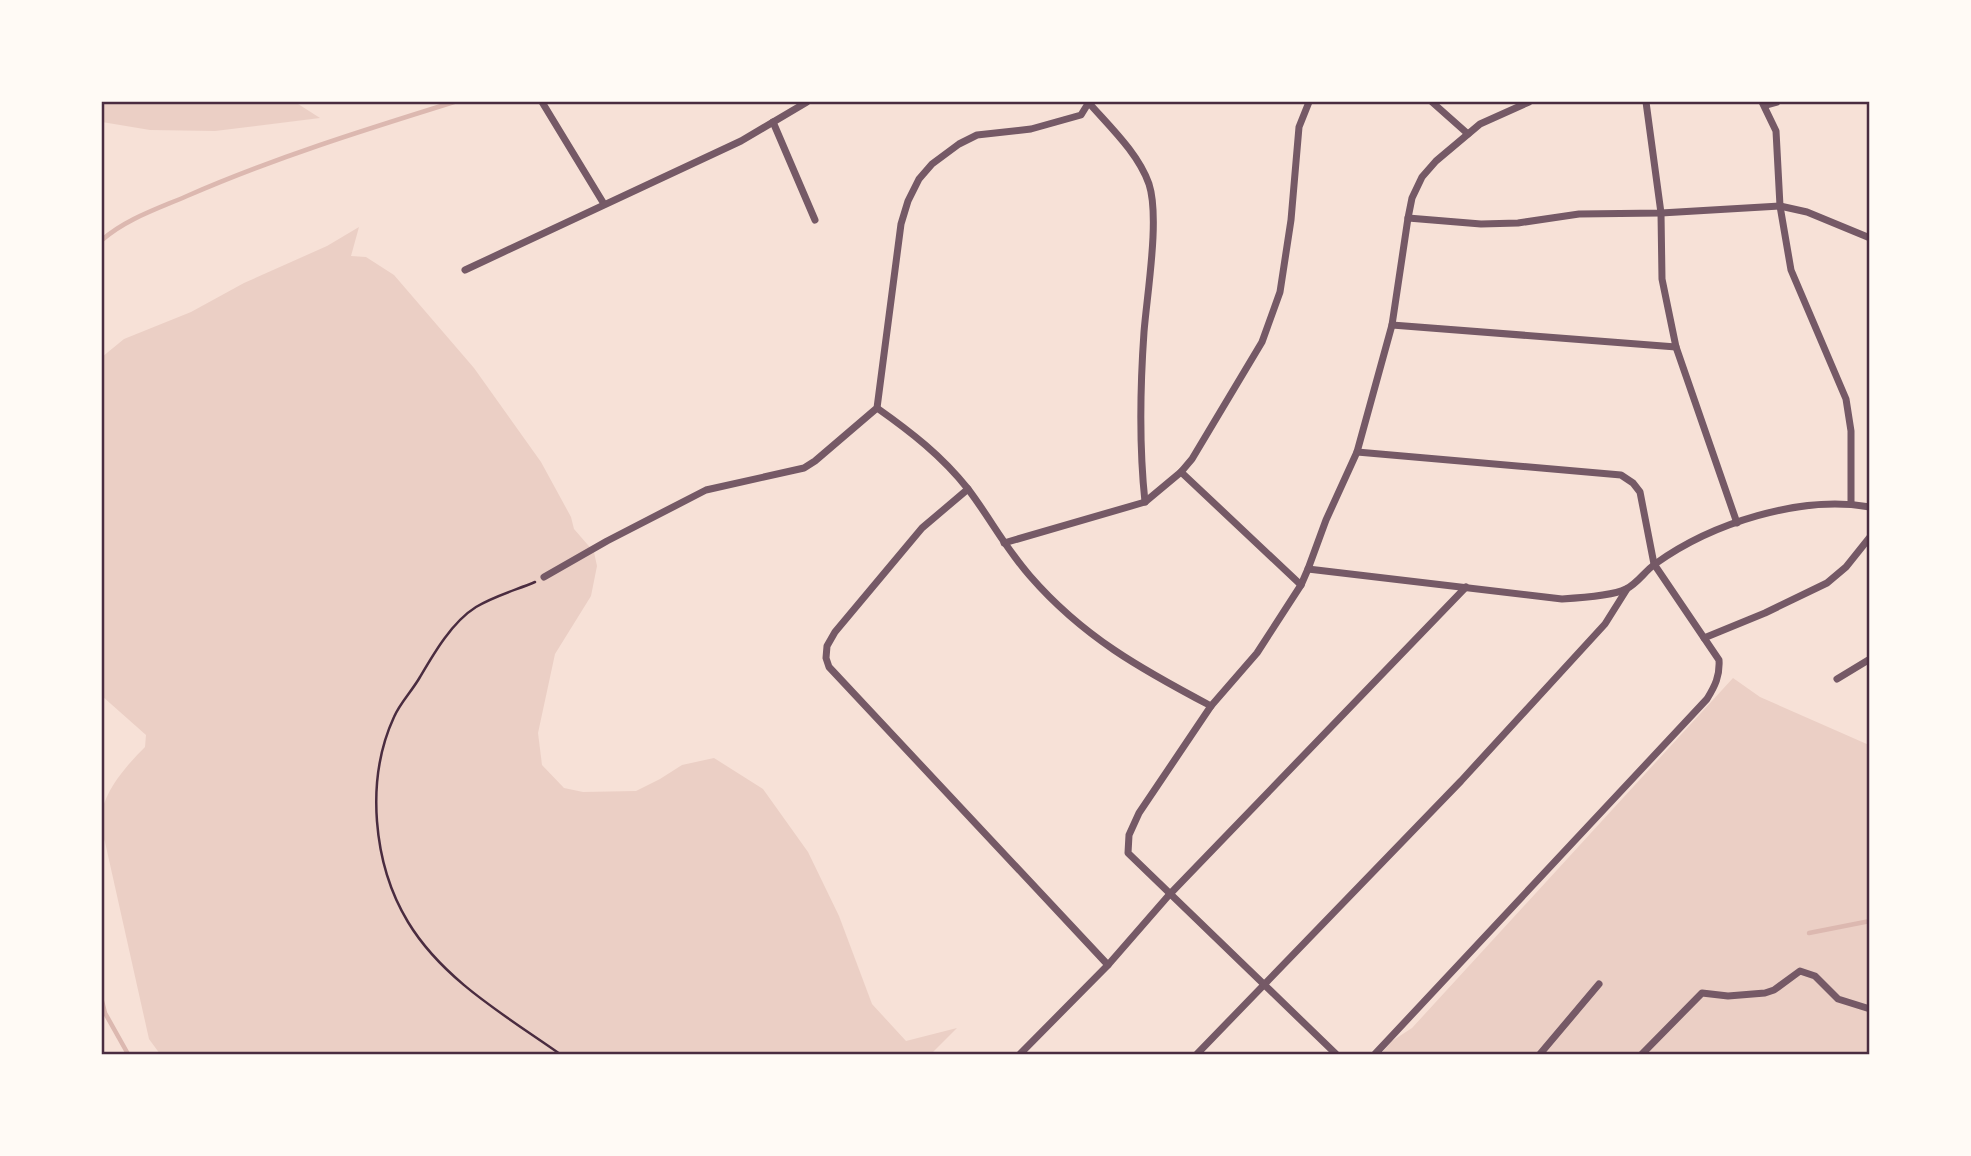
<svg xmlns="http://www.w3.org/2000/svg" width="1971" height="1156" viewBox="0 0 1971 1156" font-family="'Sofia Sans Condensed',sans-serif">
<rect width="100%" height="100%" fill="#f7e1d7"/>
<g fill="#ebcfc5">
<polygon points="102,102 295,102 320,118 215,131 150,130 102,122"/>
<path d="M359,227L351,256L366,257L394,275L474,368L541,462L571,517L574,529L594,552L597,566L591,596L555,654L538,733L542,765L564,788L583,792L636,791L660,779L682,765L714,758L763,789L808,852L839,916L872,1004L906,1041L957,1028L931,1054H160L149,1039L105,842C89,807 122,770 145,747L146,735L102,696V357L124,339L191,312L244,283L327,246Z"/>
<polygon points="1733,678 1760,697 1869,745 1869,1054 1381,1054 1392,1041 1412,1028"/>
</g>
<g fill="none" stroke-linecap="round" stroke-linejoin="round">
<g stroke="#dcb8b0" stroke-width="4.5">
<path d="M102,240C126,219 157,209 187,196C274,158 364,130 454,102"/>
<polyline points="1809,933 1870,921"/>
<polyline points="102,1001 105,1013 128,1054"/>
</g>
<path stroke="#4a2c40" stroke-width="2.5" d="M535,582C516,590 494,596 476,607C452,622 434,653 420,677C412,691 400,703 394,717C365,780 373,864 408,922C443,980 506,1016 560,1054"/>
<g stroke="#755966" stroke-width="7">
<polyline points="542,102 604,204"/>
<polyline points="1432,102 1468,134"/>
<polyline points="1646,102 1661,213 1662,279 1676,347 1737,523"/>
<polyline points="1762,102 1776,131 1780,206 1791,270 1846,399 1851,431 1851,504"/>
<path d="M1089,103C1110,127 1138,153 1149,184C1160,218 1147,294 1144,332C1140,389 1139,446 1145,502"/>
<polyline points="1766,105 1777,102"/>
<polyline points="773,122 815,220"/>
<polyline points="1408,218 1481,224 1518,223 1579,214 1661,213 1780,206 1807,212 1870,238"/>
<polyline points="465,270 741,141 807,102"/>
<polyline points="1392,325 1676,347"/>
<path d="M877,408C911,432 942,456 968,489C990,518 1006,549 1030,576C1083,637 1141,669 1211,706"/>
<path d="M1357,452L1621,475L1633,483L1640,492L1654,564L1719,660C1720,676 1715,686 1707,699L1375,1054"/>
<polyline points="1181,472 1301,585"/>
<polyline points="968,489 922,528 835,632 827,646 826,658 829,667 1108,965"/>
<polyline points="1004,543 1145,502 1181,472 1192,459 1262,342 1280,292 1291,220 1299,127 1309,102"/>
<path d="M1308,569L1562,599C1579,598 1612,596 1626,589C1637,584 1645,571 1655,564C1712,523 1800,495 1870,507"/>
<polyline points="544,577 607,541 706,490 804,468 815,461 877,408 901,224 908,201 919,179 932,164 959,144 977,135 1031,129 1081,115 1089,102"/>
<polyline points="1704,638 1765,613 1827,583 1846,567 1870,537"/>
<polyline points="1837,679 1870,659"/>
<polyline points="1020,1054 1108,965 1169,895 1466,587"/>
<polyline points="1197,1054 1461,781 1605,624 1627,589"/>
<polyline points="1336,1054 1128,853 1129,835 1139,813 1211,706 1257,653 1301,585 1308,569 1326,520 1357,452 1392,325 1408,218 1412,198 1422,177 1436,161 1480,124 1529,102"/>
<polyline points="1540,1054 1599,984"/>
<polyline points="1642,1054 1702,993 1728,996 1765,993 1774,990 1800,971 1815,976 1838,999 1870,1009"/>
</g>
</g>
<rect width="1971" height="1156" fill="none" stroke="#fffaf5" stroke-width="206"/>
<rect x="103" y="103" width="1765" height="950" fill="none" stroke="#4a2c40" stroke-width="2.5"/>
</svg>
